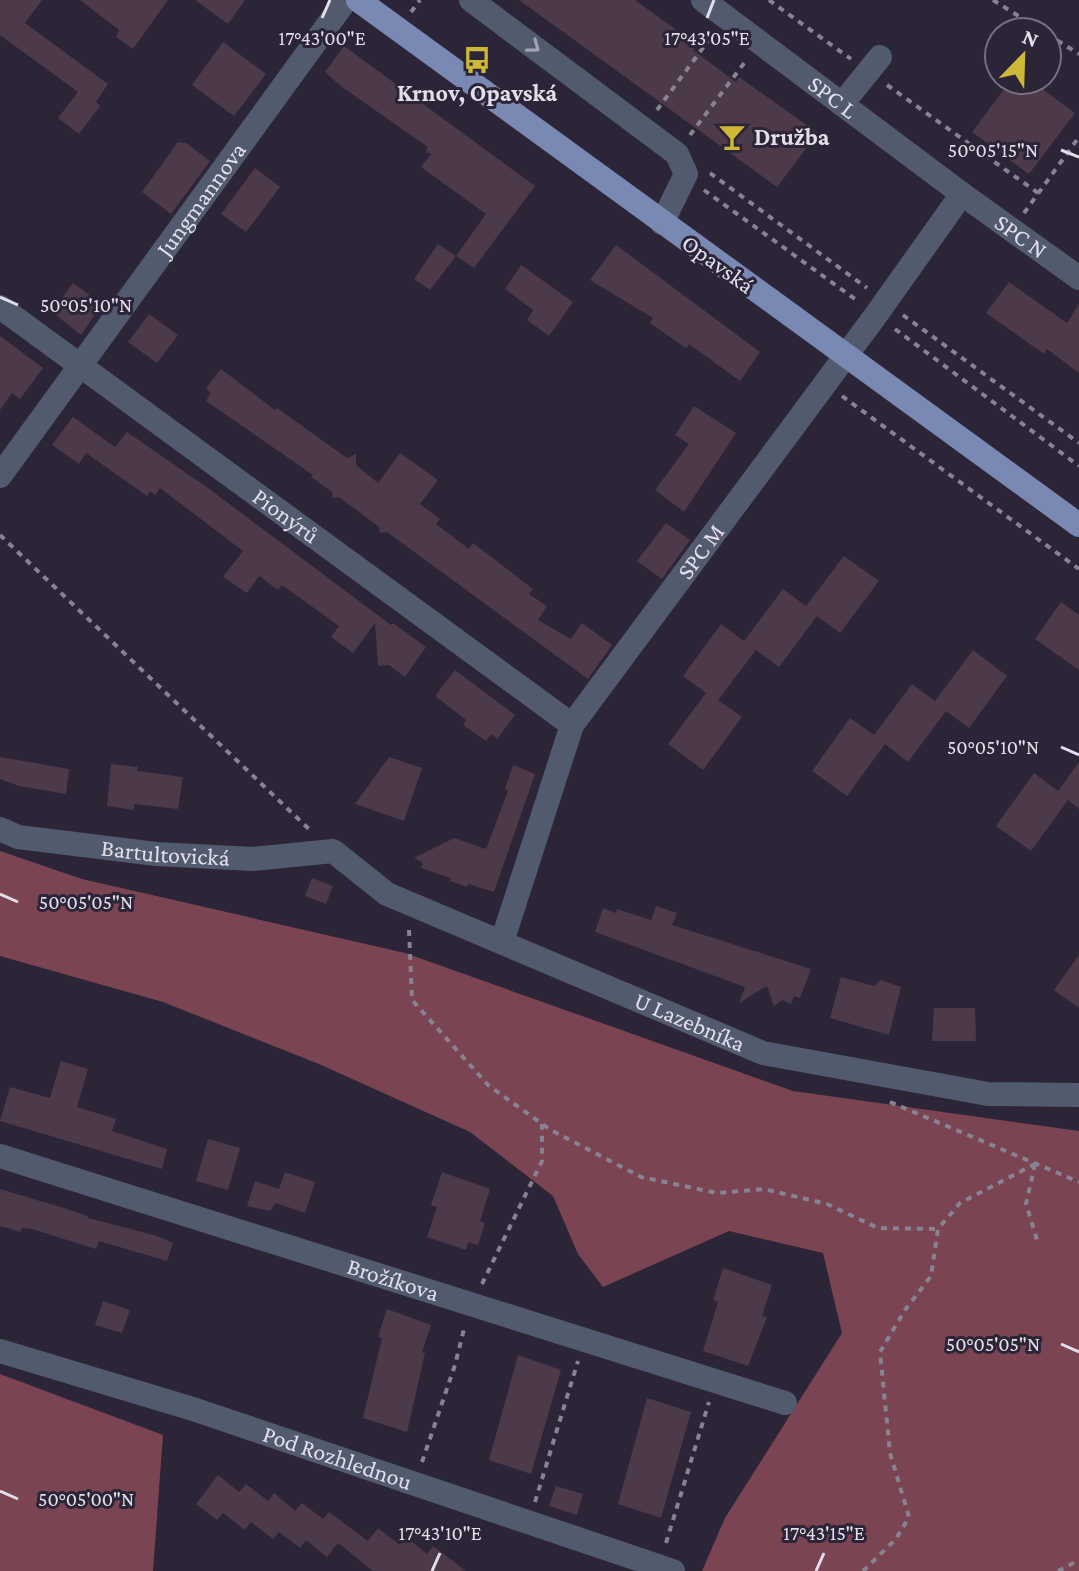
<svg xmlns="http://www.w3.org/2000/svg" width="1079" height="1571" viewBox="0 0 1079 1571" font-family="'Crimson Pro',serif">
<rect width="100%" height="100%" fill="#2c2538"/>
<g fill="#7a4452">
<polygon points="0,851 82,879 405,953 793,1091 1079,1131 1079,1571 702,1571 725,1518 842,1333 823,1253 729,1231 603,1287 578,1254 553,1196 470,1132 319,1064 163,1002 0,956"/>
<polygon points="0,1374 163,1435 153,1571 0,1571"/>
</g>
<g fill="#4c3949">
<polygon points="0,0 42,0 25,23 108,84 96,102 100,106 79,134 58,118 78,92 0,35"/>
<polygon points="80,0 168,0 133,49 116,37 119,30"/>
<polygon points="195,0 245,0 228,24"/>
<polygon points="519,0 635,0 697,45 693,50 736,82 739,77 818,133 777,187"/>
<polygon points="223,42 266,74 234,116 192,85"/>
<polygon points="344,46 535,186 474,268 456,256 486,214 421,167 431,154 426,152 428,147 342,87 325,72"/>
<polygon points="1011,80 1030,80 1075,113 1029,174 972,132"/>
<polygon points="178,142 186,143 210,161 171,214 142,192"/>
<polygon points="255,168 280,187 246,232 221,214"/>
<polygon points="438,244 456,256 430,290 414,279"/>
<polygon points="616,245 760,352 740,381 689,344 686,348 660,330 650,323 653,318 590,280"/>
<polygon points="521,265 573,302 549,336 527,320 533,310 505,289"/>
<polygon points="1009,282 1067,323 1079,304 1079,373 1047,349 1044,354 986,313"/>
<polygon points="73,283 102,304 81,335 52,312"/>
<polygon points="149,314 178,335 157,363 128,342"/>
<polygon points="0,336 43,368 20,399 12,393 0,410"/>
<polygon points="221,369 275,410 277,408 347,458 356,454 356,465 378,483 400,453 438,480 420,504 440,519 436,524 469,549 473,543 533,589 529,594 547,606 538,620 571,639 582,623 612,645 588,679 387,532 380,533 379,527 339,497 333,498 332,492 311,477 313,475 206,401 211,393 206,388"/>
<polygon points="694,406 736,433 684,512 655,490 689,444 675,435"/>
<polygon points="73,417 115,447 127,432 208,488 391,625 393,623 426,647 405,677 389,665 378,666 375,623 353,653 331,637 339,626 282,585 278,590 259,576 247,593 223,577 243,551 160,488 155,495 150,491 147,496 86,453 79,464 52,445"/>
<polygon points="666,523 690,540 662,579 637,561"/>
<polygon points="844,556 879,581 840,633 817,616 779,667 756,650 718,700 742,717 703,770 668,744 706,693 683,676 721,624 744,641 783,589 806,606"/>
<polygon points="1061,602 1079,615 1079,670 1035,639"/>
<polygon points="973,650 1007,676 969,728 946,711 908,762 885,744 847,796 812,771 850,718 874,735 912,684 935,701"/>
<polygon points="455,670 515,715 497,739 491,734 486,741 463,725 466,720 435,696"/>
<polygon points="0,757 69,769 66,794 19,786 0,779"/>
<polygon points="389,757 422,768 404,821 355,804"/>
<polygon points="1079,762 1079,809 1068,800 1031,851 996,826 1034,773 1058,791"/>
<polygon points="111,764 138,767 137,771 183,777 178,809 134,804 134,810 107,806"/>
<polygon points="513,765 535,774 494,892 468,884 467,887 450,881 451,878 421,868 423,863 414,858 454,838 486,849 508,791 505,789"/>
<polygon points="312,878 333,886 326,904 305,896"/>
<polygon points="656,906 677,913 672,925 811,969 800,998 794,996 791,1004 782,1000 774,1006 767,986 739,1003 745,987 595,932 603,908 616,913 617,909 651,920"/>
<polygon points="1079,955 1079,1008 1054,990"/>
<polygon points="841,977 874,986 881,980 901,987 889,1035 830,1018"/>
<polygon points="934,1008 975,1008 976,1041 932,1041"/>
<polygon points="61,1061 88,1069 77,1107 116,1119 112,1131 167,1149 162,1169 0,1121 10,1087 50,1098"/>
<polygon points="208,1139 240,1148 228,1190 196,1181"/>
<polygon points="285,1172 315,1182 305,1213 276,1203 270,1211 247,1206 255,1181 279,1189"/>
<polygon points="442,1172 490,1189 480,1221 485,1223 478,1245 468,1242 466,1250 427,1237 437,1207 431,1205"/>
<polygon points="0,1189 70,1210 88,1216 88,1218 157,1236 173,1243 167,1261 99,1241 96,1249 32,1229 22,1228 20,1232 0,1226"/>
<polygon points="723,1268 772,1285 762,1316 767,1317 748,1366 703,1351 718,1302 713,1300"/>
<polygon points="103,1301 130,1310 122,1333 95,1325"/>
<polygon points="387,1309 431,1325 422,1352 425,1353 407,1432 363,1418 382,1338 378,1337"/>
<polygon points="518,1355 561,1370 531,1474 489,1460"/>
<polygon points="647,1398 691,1412 661,1518 618,1504"/>
<polygon points="218,1475 239,1492 246,1484 268,1501 274,1493 295,1511 302,1503 323,1519 329,1512 368,1541 378,1528 400,1545 406,1537 427,1554 433,1546 466,1571 373,1571 338,1543 327,1557 306,1540 300,1548 279,1532 273,1539 251,1522 245,1530 223,1513 217,1520 196,1504"/>
<polygon points="556,1486 583,1494 577,1515 549,1506"/>
</g>
<g fill="none" stroke-linecap="round" stroke-linejoin="round">
<g stroke="#888393" stroke-width="4" stroke-dasharray="6 6" stroke-linecap="butt">
<polyline points="769,0 851,59"/>
<polyline points="993,0 1044,32"/>
<polyline points="411,12 420,0"/>
<polyline points="1047,34 1079,54"/>
<polyline points="887,85 1038,193"/>
<polyline points="657,110 711,37"/>
<polyline points="690,135 745,62"/>
<polyline points="710,173 867,288"/>
<polyline points="704,190 859,302"/>
<polyline points="1024,213 1079,137"/>
<polyline points="903,315 1079,443"/>
<polyline points="895,329 1079,466"/>
<polyline points="842,396 1079,569"/>
<polyline points="0,535 311,831"/>
<polyline points="409,930 412,1000 488,1085 549,1129 641,1177 717,1193 764,1189 827,1204 878,1228 938,1229"/>
<polyline points="890,1102 1079,1182"/>
<polyline points="1035,1164 1026,1204 1038,1243"/>
<polyline points="482,1284 542,1161 542,1124"/>
<polyline points="422,1462 455,1365 465,1325"/>
<polyline points="535,1502 578,1361"/>
<polyline points="666,1543 709,1402"/>
<polyline points="863,1571 896,1539 909,1517 890,1453 880,1352 905,1310 931,1276 938,1229 960,1203 1035,1164"/>
<polyline points="1058,1571 1079,1560"/>
</g>
<g stroke="#525a6e" stroke-width="24">
<polyline points="471,0 677,154 686,174 662,223"/>
<path id="s1" d="M703,0L962,194L1079,278"/>
<polyline points="842,104 880,57"/>
<path id="s2" d="M0,307L572,725"/>
<path id="s3" d="M0,476L346,0"/>
<path id="s4" d="M0,829L18,837L156,854L253,859L333,851L387,894L763,1053L988,1094L1079,1095"/>
<path id="s5" d="M502,942L572,725L876,315L962,194"/>
<path id="s6" d="M0,1156L785,1403"/>
<path id="s7" d="M0,1351L193,1409L673,1571"/>
</g>
<polyline stroke="#7a89b3" stroke-width="24" points="358,0 1079,525"/>
</g>
<defs><path id="oneway-chevron" d="M-2-3.5L2.5 0L-2 3.5" fill="none" stroke-width="1.6" stroke-linecap="round" stroke-linejoin="round" transform="scale(2)"/></defs>
<use stroke="#a1a3b3" href="#oneway-chevron" transform="translate(534 47) rotate(37)"/>
<path fill="none" stroke="#e2deeb" stroke-width="3" d="M322,18L330,0M707,18L714,0M1061,150L1079,157M0,297L18,305M1061,747L1079,755M0,894L18,902M1061,1344L1079,1352M0,1491L18,1499M432,1571L440,1553M816,1571L824,1553"/>
<defs>
<g id="bus-bare" transform="scale(2.16)"><path d="M-5-6H5V4H4V6H2V4H-2V6H-4V4H-5ZM-3.5-4V0h7V-4ZM-3.5 1.2v1.5H-2V1.2ZM2 1.2v1.5H3.5V1.2Z" fill="#ceb837" stroke="#2c2538" stroke-width="2.5" paint-order="stroke"/></g>
<g id="bar-bare" transform="scale(2.16)"><path d="M-6-5H6L.8 .8V4.5H3.5V6h-7V4.5H-.8V.8Z" fill="#ceb837" stroke="#2c2538" stroke-width="2.5" paint-order="stroke"/></g>
</defs>
<g fill-rule="evenodd">
<use href="#bus-bare" x="477" y="60"/>
<use href="#bar-bare" x="732" y="137"/>
</g>
<g text-anchor="middle" stroke-width="6" stroke-linejoin="round" paint-order="stroke">
<g font-size="24" font-weight="bold" fill="#e2deeb" stroke="#2c2538">
<text x="477" y="101">Krnov, Opavská</text>
<text x="754" y="145" text-anchor="start">Družba</text>
</g>
<g font-size="24" fill="#e2deeb" stroke="#2c2538">
<text dy="8" stroke="none"><textPath href="#s1" startOffset="162">SPC L</textPath></text>
<text dy="8" stroke="none"><textPath href="#s3" startOffset="342">Jungmannova</textPath></text>
<text dy="8" stroke="none"><textPath href="#s1" startOffset="396">SPC N</textPath></text>
<text transform="translate(718 264) rotate(36)" y="8">Opavská</text>
<text dy="8" stroke="none"><textPath href="#s2" startOffset="354">Pionýrů</textPath></text>
<text dy="8" stroke="none"><textPath href="#s5" startOffset="444">SPC M</textPath></text>
<text dy="8" stroke="none"><textPath href="#s4" startOffset="168">Bartultovická</textPath></text>
<text dy="8" stroke="none"><textPath href="#s4" startOffset="734">U Lazebníka</textPath></text>
<text dy="8" stroke="none"><textPath href="#s6" startOffset="412">Brožíkova</textPath></text>
<text dy="8" stroke="none"><textPath href="#s7" startOffset="354">Pod Rozhlednou</textPath></text>
</g>
</g>
<g font-size="20" text-anchor="middle" fill="#e2deeb" stroke="#2c2538" stroke-width="6" stroke-linejoin="round" paint-order="stroke">
<text x="322" y="45">17°43'00"E</text>
<text x="707" y="45">17°43'05"E</text>
<text x="993" y="157">50°05'15"N</text>
<text x="86" y="312">50°05'10"N</text>
<text x="993" y="754">50°05'10"N</text>
<text x="86" y="909">50°05'05"N</text>
<text x="993" y="1351">50°05'05"N</text>
<text x="86" y="1506">50°05'00"N</text>
<text x="440" y="1540">17°43'10"E</text>
<text x="824" y="1540">17°43'15"E</text>
</g>
<g transform="translate(1023 56) rotate(23)"><circle r="38" fill="#2c2538" stroke="#756f80" stroke-width="2"/>
<path d="M0-6L14 30L0 20L-14 30Z" fill="#ceb837"/>
<text y="-12" font-size="22" font-weight="bold" text-anchor="middle" fill="#e2deeb">N</text>
</g>
</svg>
